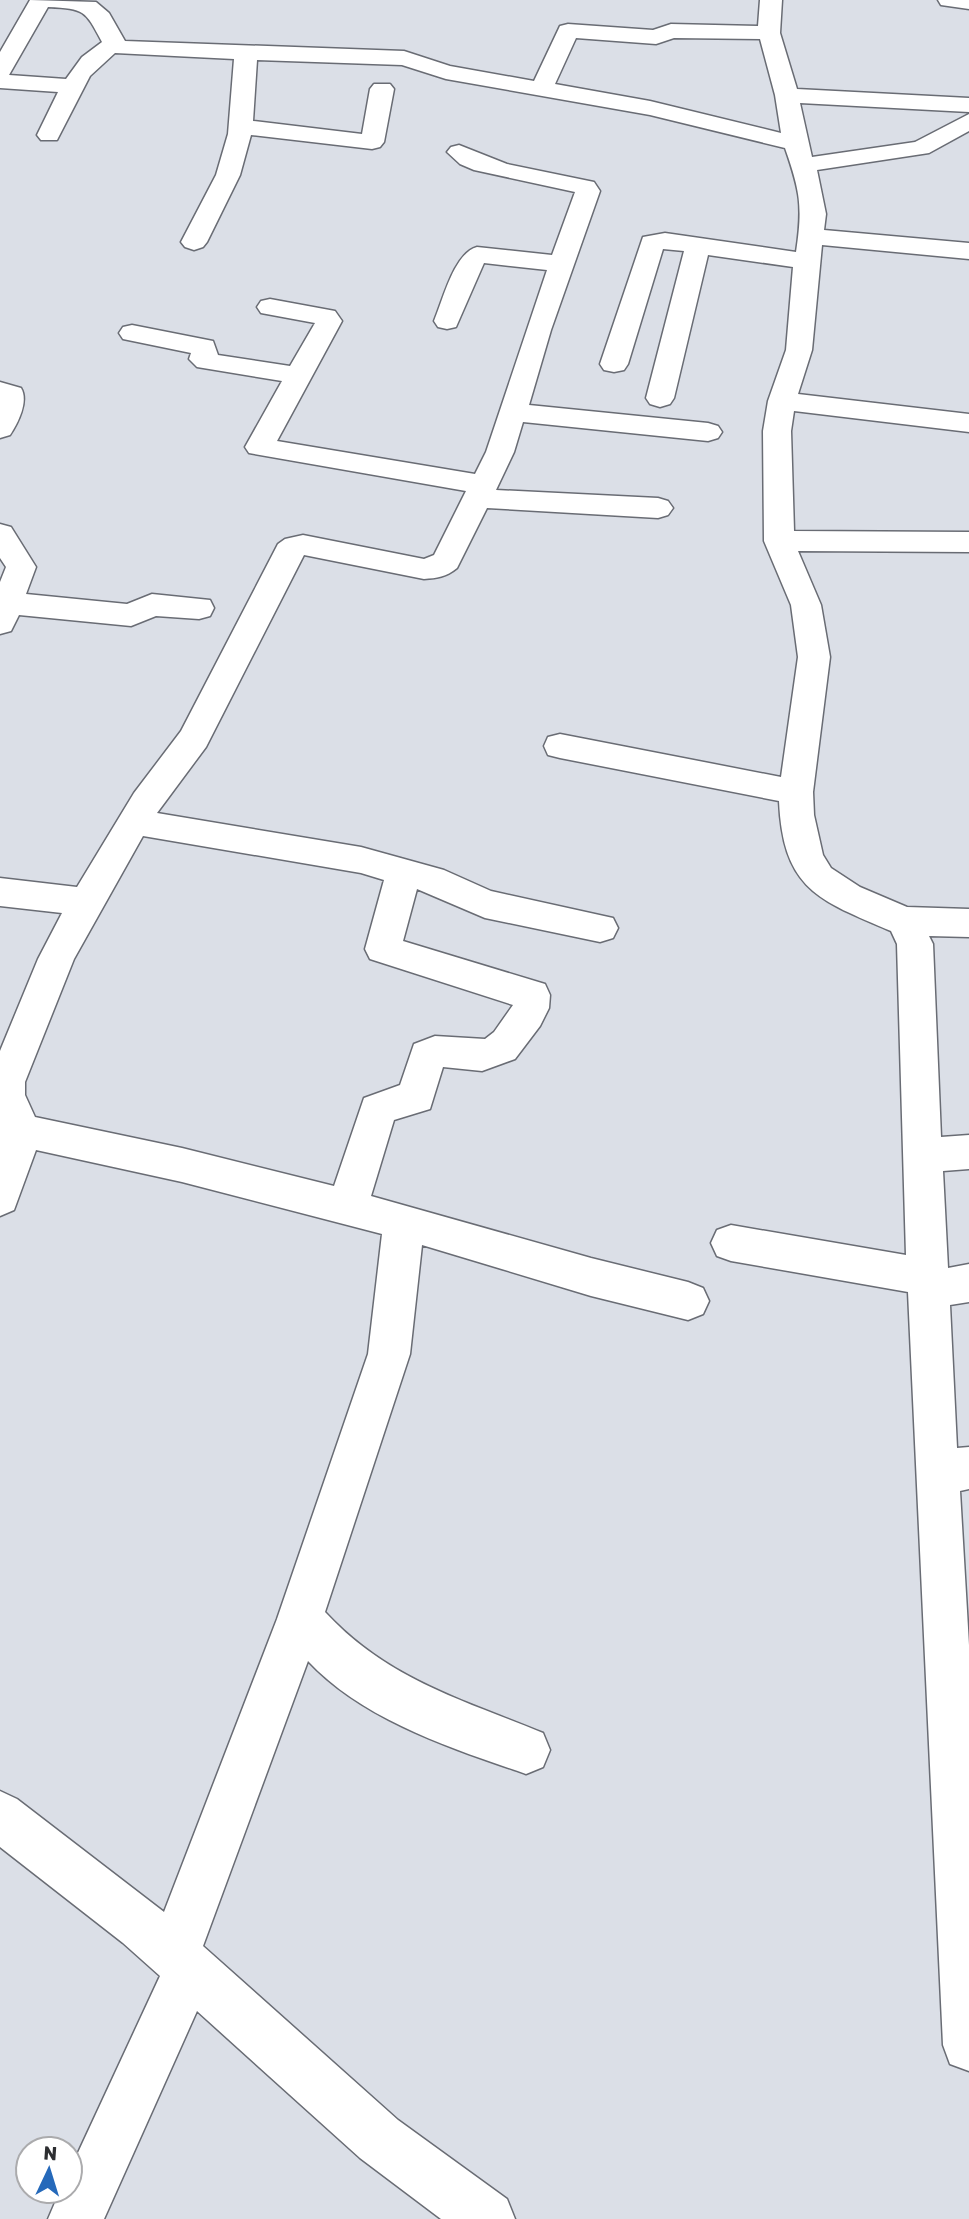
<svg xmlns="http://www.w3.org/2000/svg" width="969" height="2219" viewBox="0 0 969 2219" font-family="Rubik,sans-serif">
<rect width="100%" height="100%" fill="#dbdfe7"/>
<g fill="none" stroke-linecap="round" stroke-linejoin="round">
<g stroke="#696c74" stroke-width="3">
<g id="minor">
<path d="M30,0L96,2L109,13L125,41L404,51L450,66L534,81L560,26L568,24L653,30L671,24L758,26L760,0H782L780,33L797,89L969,98V112L800,103L812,157L915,142L969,114V131L929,153L817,170L826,214L824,230L969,243V259L822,245L812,350L798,394L969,414V432L794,411L791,431L794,531L969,532V552L798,551L821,605L830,657L813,792L814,815L823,855L831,868L860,887L907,907L969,909V937L929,936L933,944L941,1137L969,1135V1169L943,1171L948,1268L969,1264V1302L950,1305L957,1448L969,1447V1489L960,1491L969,1645V2071L950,2064L943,2045L908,1292L731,1261L717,1256L711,1243L717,1230L731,1225L906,1255L897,944L891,931C819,900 783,890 779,801L560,758L548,755L544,746L548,737L560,734L781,777L798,657L791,605L764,541L763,431L768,401L786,350L793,267L708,255L674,398L670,404L660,407L650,404L646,398L684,251L663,249L628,364L624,370L614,372L604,370L600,364L643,237L665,233L796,252C803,206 800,191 785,148L650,115L446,79L402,65L257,60L253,121L362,134L370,89L374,84H390L394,89L384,142L380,147L372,149L251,135L240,175L207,242L203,247L194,250L185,247L181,242L216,175L228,134L234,59L115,53L90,76L57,140H41L37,135L58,92L0,88V52ZM48,7C85,9 85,10 102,42L82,57L66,79L9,75ZM576,38L656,44L674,38L760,39L775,95L781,133L650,101L555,84Z"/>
<polygon points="938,0 969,0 969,9 941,5"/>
<path d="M459,145L507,164L594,182L600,191L551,330L529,405L708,423L718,426L722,432L718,438L708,441L523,422L514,452L496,490L658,498L668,501L673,508L668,515L658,518L487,508L457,568C446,577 437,578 424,579L304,555L206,747L157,813L361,847L444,870L491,891L613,918L618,928L613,938L600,942L485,918L417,889L403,941L545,984L550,995L549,1008L540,1026L515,1059L482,1071L443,1067L430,1109L394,1120L371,1196L591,1258L688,1282L703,1288L709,1301L703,1314L688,1320L591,1296L422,1245L410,1354L325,1612C388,1680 461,1699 543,1733L550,1750L543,1767L526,1774C451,1748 363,1720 308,1661L203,1946L398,2120L507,2199L515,2219H441L360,2158L197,2011L104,2219H48L60,2191H70V2170L160,1976L123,1943L0,1847V1791L17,1799L164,1912L277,1619L368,1354L382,1234L182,1182L36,1150L14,1210L0,1216V1051L38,959L62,913L0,906V878L77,887L134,793L181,731L278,544L285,539L303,535L424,559L434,555L466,491L249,453L245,447L282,381L197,367L189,359L191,353L123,339L119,333L123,327L132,325L213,341L218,355L290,366L315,323L261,313L257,307L261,301L270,299L335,311L342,321L277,441L475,474L486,452L547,270L484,263L456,327L447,329L438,327L434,321C443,300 454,253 477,247L552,255L575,192L474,170L460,164L447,152L451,147ZM143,836L361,873L384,880L365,949L370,959L513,1005L494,1032L485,1039L435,1036L414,1044L400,1085L364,1098L334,1186L182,1148L35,1117L25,1095V1082L74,959Z"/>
<path d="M0,382L21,388C29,401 18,423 10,435L0,438Z"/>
<polygon points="0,524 11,527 36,567 26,594 127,604 152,594 210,600 214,608 210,616 199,619 156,616 131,626 19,615 11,631 0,634 0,582 6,567 0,558"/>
</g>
</g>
<use href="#minor" fill="#fff" fill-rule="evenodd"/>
</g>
<g transform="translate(49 2170) rotate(4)"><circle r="33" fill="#ffffff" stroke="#ababad" stroke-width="2"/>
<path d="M0-5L12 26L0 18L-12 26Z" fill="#2569ba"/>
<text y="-10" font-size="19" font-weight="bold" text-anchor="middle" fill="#2d2e31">N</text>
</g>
</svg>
